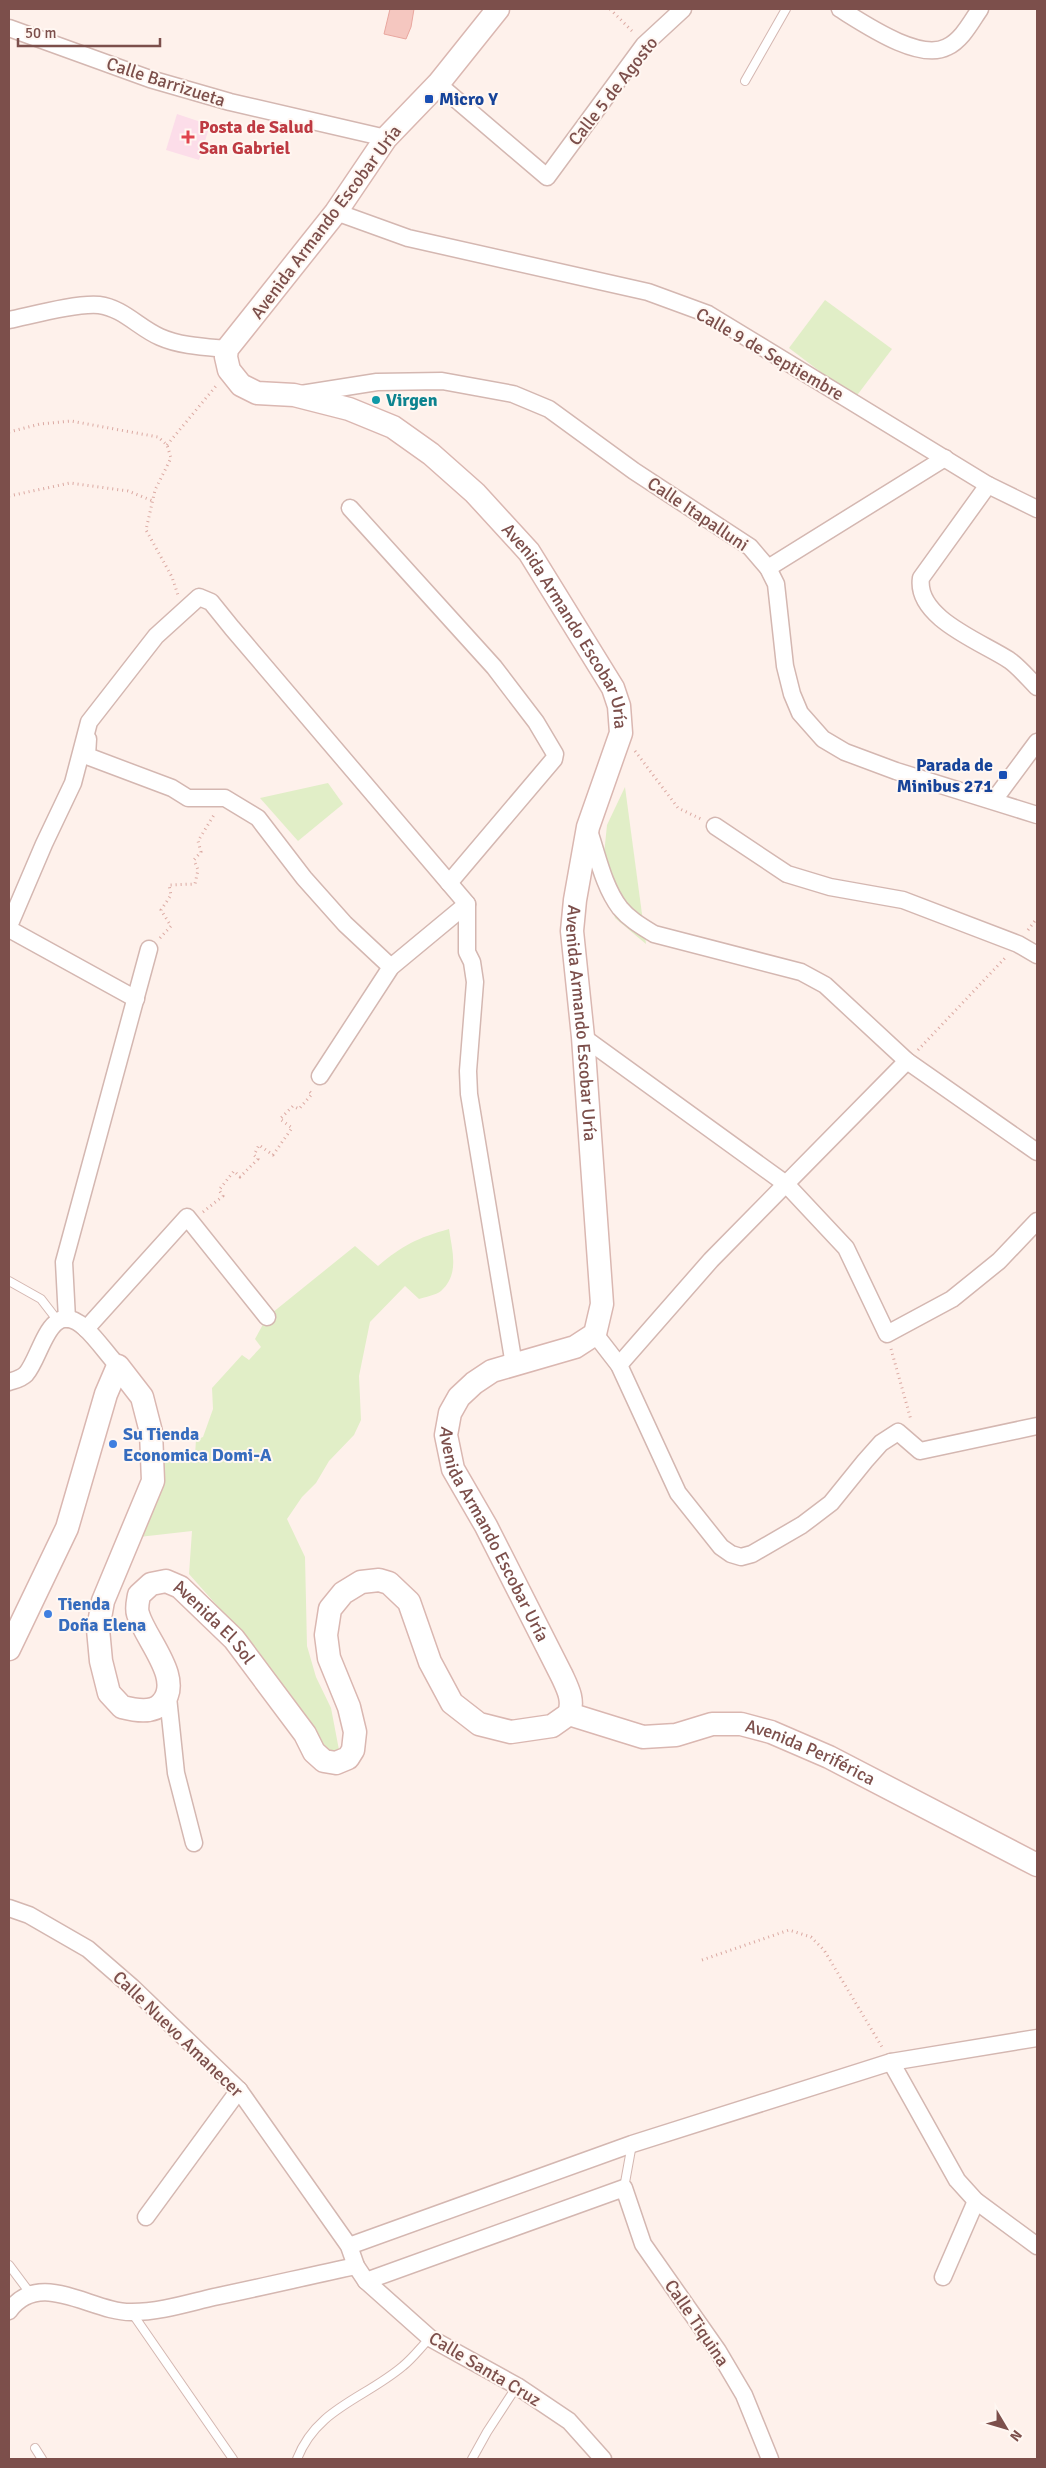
<svg xmlns="http://www.w3.org/2000/svg" width="1046" height="2468" viewBox="0 0 1046 2468" font-family="Signika,sans-serif">
<rect width="100%" height="100%" fill="#fef1eb"/>
<polygon fill="#fcdde9" points="177,114 210,125 199,160 166,150"/>
<g fill="#e1eec7">
<polygon points="825,300 892,349 855,398 789,348"/>
<polygon points="328,783 343,804 298,841 260,798"/>
<polygon points="625,787 646,944 615,918 602,874 607,825"/>
<path d="M449,1229C452,1251 460,1274 441,1291C436,1295 425,1297 419,1299L405,1286L370,1322L359,1376L361,1420L354,1435L329,1461L316,1483L302,1497L287,1519L305,1557L307,1646L316,1677L331,1708L339,1750L333,1755L325,1751L229,1619L189,1574L192,1531L139,1537L160,1457L195,1455L196,1440L203,1437L213,1409L212,1388L242,1355L249,1360L261,1347L255,1339L267,1317L355,1246L378,1266C403,1245 417,1238 449,1229Z"/>
</g>
<polygon fill="#f5c7c0" stroke="#e9a79f" points="390,9 414,9 411,27 406,39 384,34"/>
<g fill="none" stroke-linecap="round" stroke-linejoin="round">
<g stroke="#d4b7b1" stroke-width="10">
<g id="lane">
<polyline points="745,81 786,9"/>
<polyline points="9,1281 41,1299 58,1321"/>
<polyline points="624,2188 632,2144"/>
<polyline points="9,2265 30,2293"/>
<polyline points="132,2313 233,2459"/>
<polyline points="35,2448 42,2459"/>
<path d="M297,2459C317,2408 364,2399 403,2366C413,2358 421,2347 430,2338"/>
<polyline points="472,2459 487,2432 517,2386"/>
</g>
</g>
<g stroke="#d4b7b1" stroke-width="19">
<g id="street">
<path d="M840,9C863,23 919,62 947,47C962,40 971,22 980,9"/>
<polyline points="9,28 150,79 230,102 386,138"/>
<polyline points="438,84 547,177 644,45 683,9"/>
<polyline points="336,212 408,238 648,292 708,314 988,485 1037,509"/>
<path d="M9,320C33,315 76,303 99,305C123,308 139,328 160,337C180,346 205,347 227,349"/>
<polyline points="301,394 377,382 442,381 513,394 549,409 634,471 750,547 768,568 776,584 785,666 792,694 800,713 823,739 845,752 896,771 1037,815"/>
<path d="M988,485L921,578C915,618 982,642 1009,660C1019,667 1028,678 1037,687"/>
<polyline points="350,508 494,667 536,722 555,754 554,759 449,883"/>
<polyline points="768,568 945,458"/>
<polyline points="88,739 87,756 172,788 188,798 225,798 258,818 304,878 345,924 391,967"/>
<polyline points="994,800 1037,742"/>
<polyline points="715,826 787,874 830,887 903,900 1018,944 1037,955"/>
<path d="M588,828C597,853 603,886 620,908C629,919 641,926 654,934L801,972L825,985L907,1061L1037,1152"/>
<polyline points="9,926 44,844 73,783 89,722 156,636 199,597 211,602 232,628 467,904 467,952 472,962 475,982 468,1071 469,1094 514,1365"/>
<polyline points="9,929 136,999"/>
<polyline points="583,1037 786,1184 846,1248 887,1334 952,1299 999,1261 1037,1221"/>
<polyline points="320,1076 391,967 467,904"/>
<polyline points="67,1319 64,1262 149,949"/>
<polyline points="86,1329 187,1217 267,1317"/>
<polyline points="595,1334 619,1365 678,1493 721,1547 731,1554 741,1557 752,1554 802,1525 831,1503 865,1461 881,1443 898,1432 920,1451 1037,1426"/>
<polyline points="619,1365 711,1260 907,1061"/>
<path d="M9,1382C15,1380 21,1379 26,1374C42,1356 49,1296 85,1328C97,1339 107,1354 118,1366"/>
<polyline points="168,1697 176,1773 194,1843"/>
<polyline points="9,1908 29,1915 88,1949 133,1988 239,2090 349,2246 356,2266 366,2281 430,2338 517,2386 569,2421 603,2459"/>
<polyline points="891,2062 957,2180 976,2201 1037,2246"/>
<polyline points="146,2217 239,2090"/>
<polyline points="349,2246 632,2144 891,2062 1037,2038"/>
<polyline points="943,2277 976,2201"/>
<polyline points="366,2281 624,2188 643,2244 718,2351 744,2395 770,2459"/>
<path d="M9,2311C40,2268 92,2313 132,2312C160,2312 188,2303 214,2297C262,2287 309,2276 356,2266"/>
</g>
</g>
<g stroke="#dab7b1" stroke-width="25">
<g id="secondary">
<path id="s1" d="M498,9L438,84L386,138L336,212L227,349L226,357L229,370L241,385L257,393L294,395L349,409L393,427L431,454L475,493L529,552L613,688L619,706L621,733L588,827L575,900L572,931L583,1037L602,1304L595,1334L575,1347L492,1371L474,1383L459,1397L450,1413L446,1435L453,1469L486,1526L562,1676C568,1689 574,1700 569,1714"/>
<path id="s2" d="M9,1649L67,1528L106,1394L118,1366L142,1397L151,1432L153,1481L103,1601L98,1629L101,1661L109,1693L122,1707C134,1710 153,1714 162,1703C184,1679 145,1639 138,1614C136,1608 138,1601 139,1595L151,1584L166,1581L180,1587L234,1639L305,1734L314,1752L324,1761L336,1763L348,1758L353,1750L355,1732L349,1707L329,1658L326,1635L330,1609L343,1593L361,1582L379,1580L389,1583L409,1602L430,1662L452,1703L479,1724L511,1732L552,1726L569,1714"/>
<path id="s3" d="M569,1714L643,1737L676,1735L712,1724H741L771,1732L829,1757L1037,1865"/>
</g>
</g>
<g stroke="#dba9a2" stroke-width="3" stroke-dasharray="1 4" stroke-linecap="butt">
<polyline points="610,9 634,33"/>
<polyline points="9,432 40,424 71,421 158,437 167,445 171,458 155,490 146,530 172,577 178,595"/>
<polyline points="167,445 216,386"/>
<polyline points="9,496 70,483 128,491 153,501"/>
<polyline points="635,751 678,808 701,819"/>
<polyline points="1028,930 1037,918"/>
<polyline points="160,938 171,926 161,910 171,895 169,885 195,884 198,870 194,860 201,852 198,841 214,815"/>
<polyline points="918,1050 1005,958"/>
<polyline points="203,1212 223,1196 219,1190 234,1171 240,1177 258,1159 254,1155 259,1145 273,1155 292,1128 280,1119 293,1106 299,1109 312,1094 309,1091"/>
<polyline points="891,1349 911,1420"/>
<polyline points="702,1960 789,1930 811,1937 824,1950 882,2047"/>
</g>
<use href="#lane" stroke="#fff" stroke-width="8"/>
<use href="#street" stroke="#fff" stroke-width="16"/>
<use href="#secondary" stroke="#fff" stroke-width="22"/>
</g>
<g fill="#1a4fb4" stroke="#fff7f2" stroke-width="2">
<rect x="424" y="94" width="10" height="10" rx="2.5"/>
<rect x="998" y="770" width="10" height="10" rx="2.5"/>
</g>
<path fill="#e0444e" stroke="#fff7f2" stroke-width="2" d="M185.5 129.5h5v5h5v5h-5v5h-5v-5h-5v-5h5z"/>
<circle fill="#0f9aa8" stroke="#fff7f2" stroke-width="2" cx="376" cy="400" r="5"/>
<g fill="#3f7fe0" stroke="#fff7f2" stroke-width="2">
<circle cx="113" cy="1444" r="5"/>
<circle cx="48" cy="1614" r="5"/>
</g>
<g text-anchor="middle" stroke-width="4" stroke-linejoin="round" paint-order="stroke">
<g font-size="18" fill="#7c4f4b" stroke="#fff7f2">
<text transform="translate(166 82) rotate(18)" y="6">Calle Barrizueta</text>
<text transform="translate(613 91) rotate(-52)" y="6">Calle 5 de Agosto</text>
<text transform="translate(326 222) rotate(-53)" y="6">Avenida Armando Escobar Uría</text>
<text transform="translate(770 354) rotate(30)" y="6">Calle 9 de Septiembre</text>
<text transform="translate(698 514) rotate(34)" y="6">Calle Itapalluni</text>
<text dy="6" stroke="none"><textPath href="#s1" startOffset="904">Avenida Armando Escobar Uría</textPath></text>
<text dy="6" stroke="none"><textPath href="#s1" startOffset="1324">Avenida Armando Escobar Uría</textPath></text>
<text dy="6" stroke="none"><textPath href="#s1" startOffset="1940">Avenida Armando Escobar Uría</textPath></text>
<text dy="6" stroke="none"><textPath href="#s2" startOffset="926">Avenida El Sol</textPath></text>
<text dy="6" stroke="none"><textPath href="#s3" startOffset="252">Avenida Periférica</textPath></text>
<text transform="translate(178 2034) rotate(44)" y="6">Calle Nuevo Amanecer</text>
<text transform="translate(697 2323) rotate(56)" y="6">Calle Tiquina</text>
<text transform="translate(485 2369) rotate(31)" y="6">Calle Santa Cruz</text>
</g>
<g font-size="18" font-weight="bold" fill="#164399" stroke="#fff7f2" text-anchor="start">
<text x="439" y="105">Micro Y</text>
<text x="993" y="771" text-anchor="end">Parada de<tspan x="993" dy="21">Minibus 271</tspan></text>
</g>
<g font-size="18" font-weight="bold" fill="#be3a42" stroke="#fff7f2" text-anchor="start">
<text x="199" y="133">Posta de Salud<tspan x="199" dy="21">San Gabriel</tspan></text>
</g>
<g font-size="18" font-weight="bold" fill="#0d838f" stroke="#fff7f2" text-anchor="start">
<text x="386" y="406">Virgen</text>
</g>
<g font-size="18" font-weight="bold" fill="#366cbe" stroke="#fff7f2" text-anchor="start">
<text x="123" y="1440">Su Tienda<tspan x="123" dy="21">Economica Domi-A</tspan></text>
<text x="58" y="1610">Tienda<tspan x="58" dy="21">Doña Elena</tspan></text>
</g>
</g>
<rect width="1046" height="2468" fill="none" stroke="#7c4f4b" stroke-width="20"/>
<g transform="translate(1006 2428) rotate(128)" stroke="#fff7f2" stroke-width="4" paint-order="stroke">
<path d="M0-4L9 19L0 12L-9 19Z" fill="#7c4f4b"/>
<text y="-8" font-size="14" font-weight="bold" text-anchor="middle" fill="#7c4f4b">N</text>
</g>
<path d="M18 38v8h142v-8" fill="none" stroke="#7c4f4b" stroke-width="2.5"/>
<text x="25" y="38" font-size="15" fill="#7c4f4b" stroke="#fff7f2" stroke-width="4" paint-order="stroke">50 m</text>
</svg>
